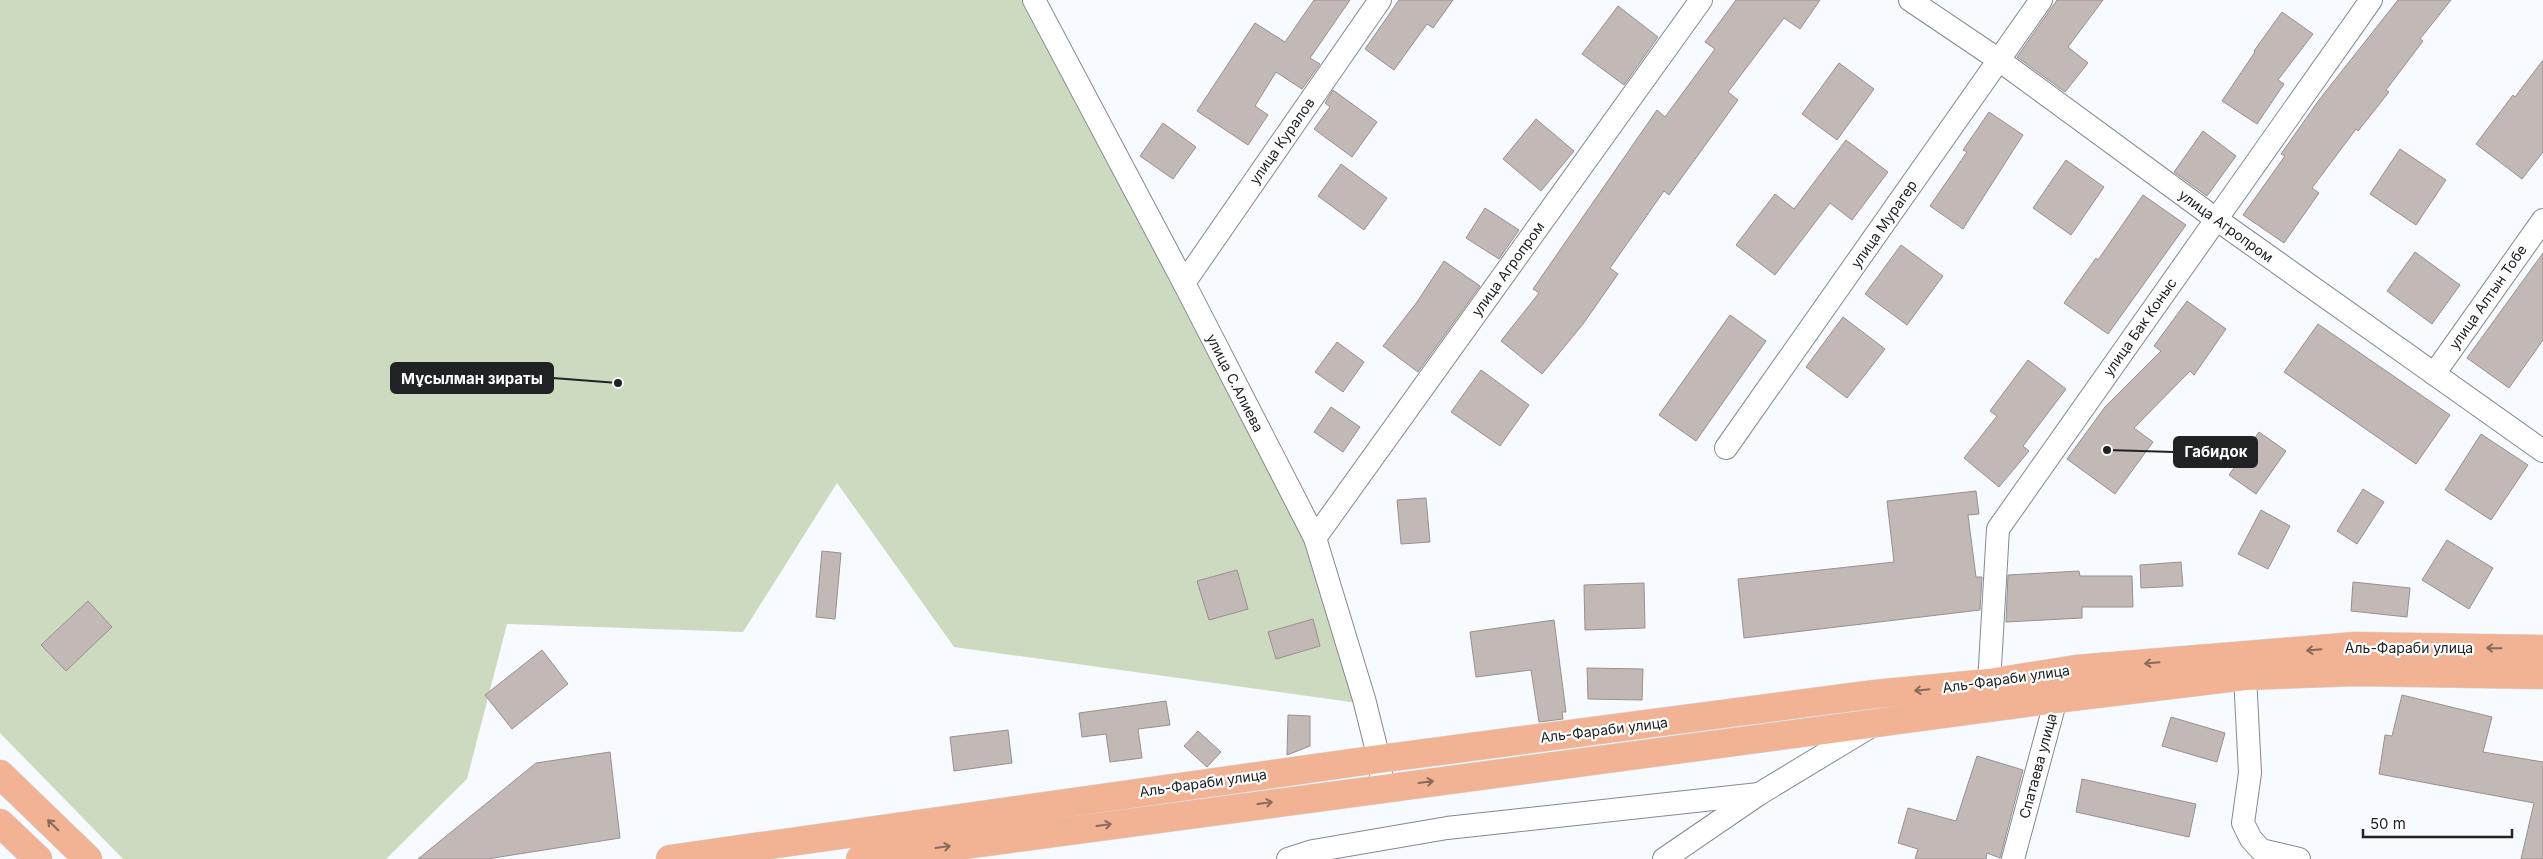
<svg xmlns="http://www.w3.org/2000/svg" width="2543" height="859" viewBox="0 0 2543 859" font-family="Inter,sans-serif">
<rect width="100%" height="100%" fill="#f7faff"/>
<polygon fill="#ccdbc0" points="0,0 1035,0 1315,538 1372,705 954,647 837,483 743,632 507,624 467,779 386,859 123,859 0,733"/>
<g fill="#c2b8b5" stroke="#9a908e">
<polygon points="1314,0 1350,0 1310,58 1320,64 1302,89 1276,72 1255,106 1268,115 1248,145 1197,111 1255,23 1285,42"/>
<polygon points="1399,0 1453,0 1433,28 1427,24 1394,70 1365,49"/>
<polygon points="1736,0 1820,0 1800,29 1784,18 1728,92 1738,100 1669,195 1664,191 1610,268 1618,274 1583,324 1542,374 1501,341 1539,293 1533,289 1657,110 1665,117 1715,49 1705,42"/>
<polygon points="2057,0 2103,0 2068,47 2088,63 2065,92 2017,57"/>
<polygon points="2398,0 2451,0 2420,39 2423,41 2386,90 2389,92 2358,131 2356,129 2312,188 2319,193 2284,243 2243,215 2285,156 2281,154 2319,100"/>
<polygon points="1618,6 1658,37 1624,85 1582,54"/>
<polygon points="2282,12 2313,34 2278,80 2284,84 2257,124 2222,101 2255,52 2254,51"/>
<polygon points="2543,60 2543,152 2522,179 2476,144 2513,95 2515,97"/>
<polygon points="1839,63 1874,89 1837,140 1802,114"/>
<polygon points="1333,90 1377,122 1352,157 1314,129 1330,107 1325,103"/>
<polygon points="1989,112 2023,135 1963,229 1930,206 1967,152 1963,150"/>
<polygon points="1536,119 1574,151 1541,191 1503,159"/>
<polygon points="1163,123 1196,147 1173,179 1140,156"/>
<polygon points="2203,131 2236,156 2207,196 2174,172"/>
<polygon points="1846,140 1888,172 1852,220 1830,203 1775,275 1736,245 1775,194 1794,209"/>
<polygon points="2400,149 2446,180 2416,225 2370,194"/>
<polygon points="2066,160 2104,187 2071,235 2033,208"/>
<polygon points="1341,164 1387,198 1364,230 1318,196"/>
<polygon points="2143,195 2186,225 2108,334 2064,303 2096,258 2098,260"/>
<polygon points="1485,208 1519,230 1499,259 1466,238"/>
<polygon points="1901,245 1943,276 1907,325 1865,294"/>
<polygon points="2415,252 2460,285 2432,324 2387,291"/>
<polygon points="2543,253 2543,340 2509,388 2467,358"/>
<polygon points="1444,261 1480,286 1418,372 1383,346 1417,302"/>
<polygon points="2187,301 2226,329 2194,375 2190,371 2134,428 2153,442 2115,494 2067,459 2105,407 2161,351 2154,346"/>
<polygon points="1730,315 1766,341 1696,441 1659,415"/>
<polygon points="1843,317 1885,349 1847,398 1806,367"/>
<polygon points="2318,324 2450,415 2416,464 2284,372"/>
<polygon points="1337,342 1364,362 1343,392 1315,372"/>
<polygon points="2028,360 2066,389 2023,446 2029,451 1999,487 1964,458 1997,416 1990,411"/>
<polygon points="1481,370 1529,405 1500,446 1451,412"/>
<polygon points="1331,407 1360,427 1343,452 1314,432"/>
<polygon points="2259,432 2286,451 2256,494 2229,475"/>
<polygon points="2481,434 2528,465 2491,520 2445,490"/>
<polygon points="2363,489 2384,502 2357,544 2337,531"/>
<polygon points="1976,491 1979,514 1968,515 1976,577 1982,577 1980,610 1744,638 1738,579 1894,562 1887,501"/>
<polygon points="1426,498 1430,542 1401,544 1397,500"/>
<polygon points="2261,510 2290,526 2268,569 2238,554"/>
<polygon points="2447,540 2493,568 2469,609 2422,580"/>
<polygon points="822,551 841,553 835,619 816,617"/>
<polygon points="2181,562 2183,586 2141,588 2140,565"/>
<polygon points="1237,570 1248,609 1209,620 1197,581"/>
<polygon points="2079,571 2080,576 2132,576 2133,607 2082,607 2082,618 2006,622 2008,575"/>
<polygon points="2353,582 2410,588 2407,617 2351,611"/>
<polygon points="1644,583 1645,628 1585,630 1584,585"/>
<polygon points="88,601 112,627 66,671 41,645"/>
<polygon points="1313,619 1320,646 1276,659 1268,632"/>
<polygon points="1554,620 1566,712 1562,712 1563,719 1539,722 1531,670 1476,677 1470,632"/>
<polygon points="542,650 568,684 512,729 485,695"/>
<polygon points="1587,668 1643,669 1642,700 1588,699"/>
<polygon points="2402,695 2492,717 2483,752 2543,762 2543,859 2521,859 2534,803 2379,774 2385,735 2392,736"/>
<polygon points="1166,701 1170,725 1138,729 1142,758 1110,762 1106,734 1082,737 1079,713"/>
<polygon points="1288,715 1310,716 1310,746 1287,755"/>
<polygon points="2171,717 2225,733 2217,762 2162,746"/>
<polygon points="1008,730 1012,763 954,771 950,737"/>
<polygon points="1198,731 1221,752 1207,767 1184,746"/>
<polygon points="610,752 620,838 487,859 418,859 536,763"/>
<polygon points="1977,756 2023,770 2000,858 1987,853 1986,859 1915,859 1918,849 1898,843 1908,808 1956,821"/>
<polygon points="2082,779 2196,804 2189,837 2076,812"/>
</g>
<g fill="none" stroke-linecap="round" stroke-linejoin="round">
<g stroke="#858990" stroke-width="24">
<g id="minor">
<polyline points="1034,0 1184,283 1315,538 1364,699 1379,759 1383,788"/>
<polyline points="1910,0 1999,60 2216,219 2543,451"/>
<polyline points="1184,283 1380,0"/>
<polyline points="2434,374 2543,220"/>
<polyline points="1726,448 2041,0"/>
<polyline points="1315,538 1701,0"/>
<polyline points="2245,676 2250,773 2243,823 2251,839 2261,850 2299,859"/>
<polyline points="1989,683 1998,529 2371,0"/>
<polyline points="1288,859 1313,851 1447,828 1759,794"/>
<polyline points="1664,859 1759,794 1873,725"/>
<polyline points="2013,859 2056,699 2057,683"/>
</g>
</g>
<g stroke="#d7d7d8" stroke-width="29">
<g id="primary">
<polyline points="0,774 88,859"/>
<polyline points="0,823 38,859"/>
<polyline points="670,859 1379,759 1875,694 1989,683 2076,669 2355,646 2543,649"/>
<polyline points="860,859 2056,699 2245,676 2356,672 2543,675"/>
</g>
</g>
<use href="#minor" stroke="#fff" stroke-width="22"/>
<use href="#primary" stroke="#f1b394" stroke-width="28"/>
</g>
<defs><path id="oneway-shaft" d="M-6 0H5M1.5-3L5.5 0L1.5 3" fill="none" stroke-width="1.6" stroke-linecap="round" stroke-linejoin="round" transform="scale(1.25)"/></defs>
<g stroke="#886a5c">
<use href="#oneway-shaft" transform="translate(2494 648) rotate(-179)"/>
<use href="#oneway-shaft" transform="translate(2314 650) rotate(175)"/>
<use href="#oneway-shaft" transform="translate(2152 663) rotate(175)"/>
<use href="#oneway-shaft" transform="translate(1922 690) rotate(174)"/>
<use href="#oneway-shaft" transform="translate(1426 782) rotate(-7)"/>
<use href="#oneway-shaft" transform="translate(1265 803) rotate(-8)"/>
<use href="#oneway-shaft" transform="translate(53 825) rotate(-136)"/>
<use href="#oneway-shaft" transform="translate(1104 825) rotate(-8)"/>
<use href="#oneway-shaft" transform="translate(943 847) rotate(-8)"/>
</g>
<g text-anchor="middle" stroke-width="4.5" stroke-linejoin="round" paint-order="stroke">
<g font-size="14" fill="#202224" stroke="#fff">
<text transform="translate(1282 141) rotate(-55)" y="5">улица Куралов</text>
<text transform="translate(1884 224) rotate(-55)" y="5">улица Мурагер</text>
<text transform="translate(2226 226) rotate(36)" y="5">улица Агропром</text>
<text transform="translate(1508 269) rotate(-54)" y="5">улица Агропром</text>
<text transform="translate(2488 297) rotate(-55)" y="5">улица Алтын Тобе</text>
<text transform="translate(2140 327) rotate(-55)" y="5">улица Бак Коныс</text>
<text transform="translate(1235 383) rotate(63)" y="5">улица С.Алиева</text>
<text x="2409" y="653">Аль-Фараби улица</text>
<text transform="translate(2006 679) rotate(-8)" y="5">Аль-Фараби улица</text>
<text transform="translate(1604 730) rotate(-7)" y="5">Аль-Фараби улица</text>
<text transform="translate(2038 766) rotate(-75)" y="5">Спатаева улица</text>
<text transform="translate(1203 783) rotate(-8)" y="5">Аль-Фараби улица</text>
</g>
</g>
<path fill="none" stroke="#202224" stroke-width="2" d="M618 383L553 378M2107 450L2174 452"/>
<g fill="#202224" stroke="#fff" stroke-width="2">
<circle cx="618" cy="383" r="5"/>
<circle cx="2107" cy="450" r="5"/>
</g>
<g fill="#202224" stroke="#202224" stroke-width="2">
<rect x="391" y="363" width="162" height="30" rx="5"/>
<rect x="2174" y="437" width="83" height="30" rx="5"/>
</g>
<g font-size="15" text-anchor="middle" font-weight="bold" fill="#fff">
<text x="472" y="384">Мұсылман зираты</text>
<text x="2216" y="457">Габидок</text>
</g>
<path d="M2363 829v8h149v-8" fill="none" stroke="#202224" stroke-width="2.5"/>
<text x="2370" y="829" font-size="15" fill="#202224" stroke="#ffffff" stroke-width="4" paint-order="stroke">50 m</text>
</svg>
